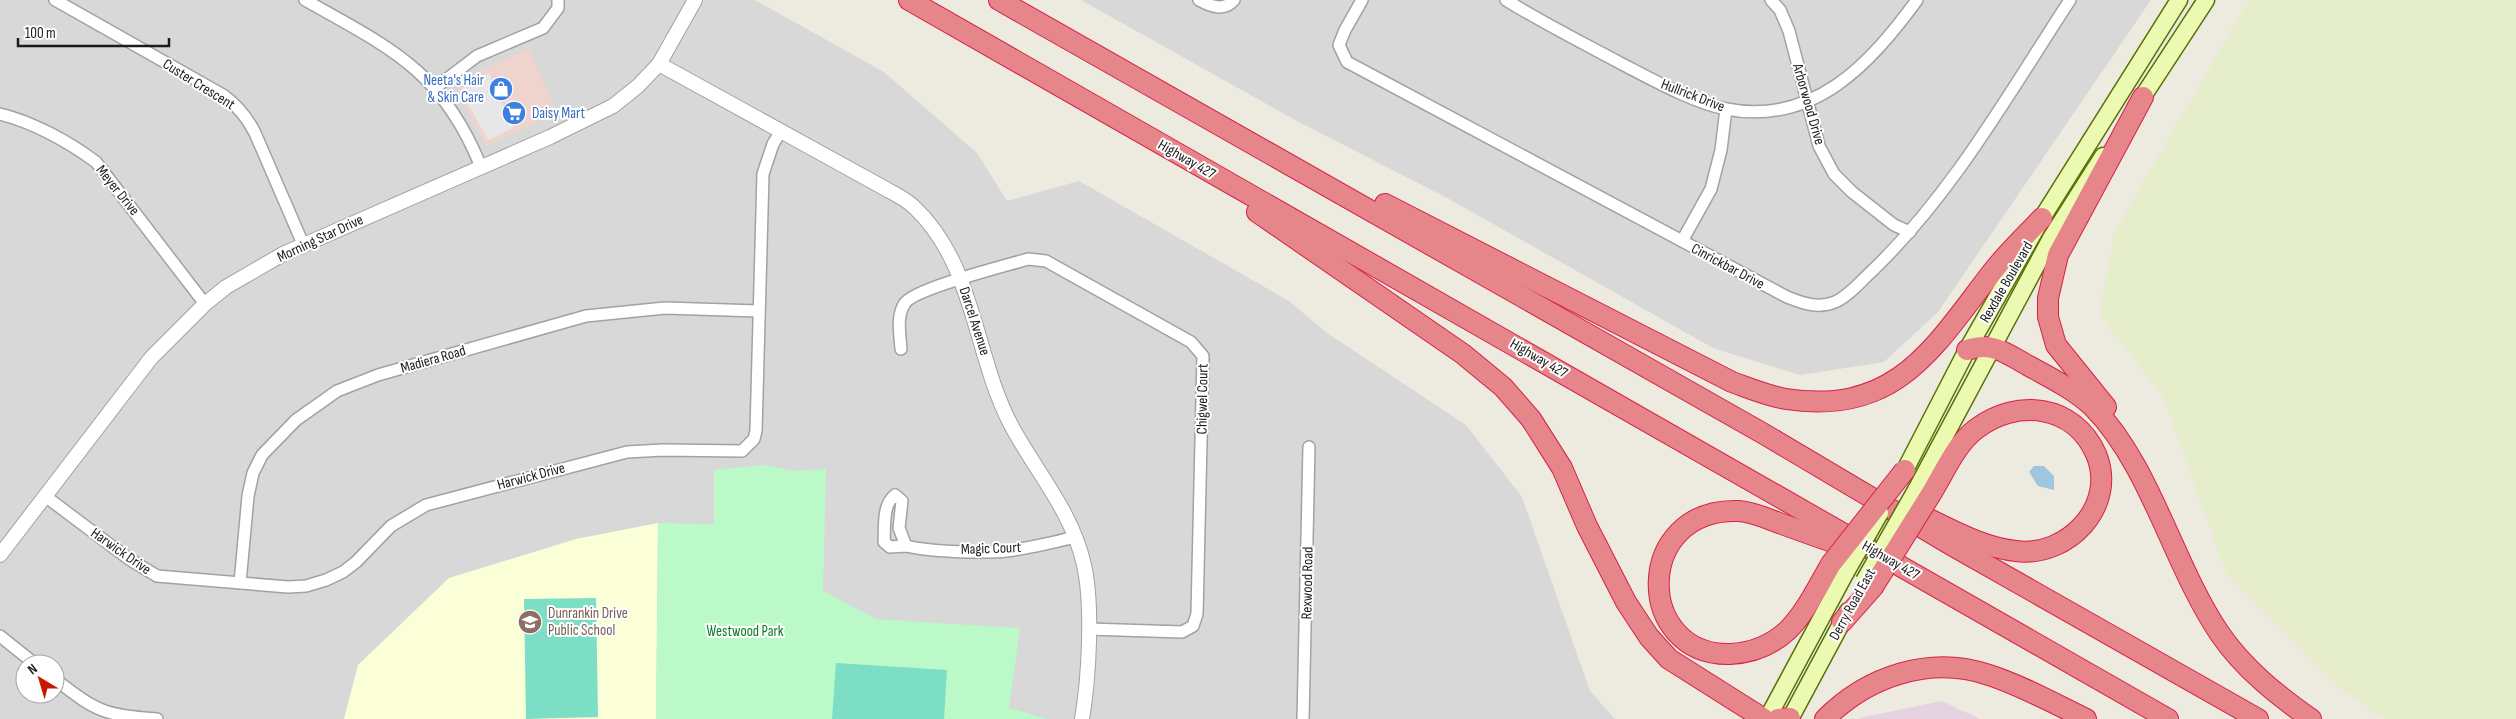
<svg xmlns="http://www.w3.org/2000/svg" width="2516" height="719" viewBox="0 0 2516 719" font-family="'Sofia Sans Condensed',sans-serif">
<rect width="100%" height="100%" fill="#edeae0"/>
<g fill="#d9d8d8" fill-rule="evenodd">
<path d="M0,0H755L884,72L977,153L1007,201L1079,181L1289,301L1327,333L1466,425L1522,497L1590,691L1615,719H0ZM25,664H55V694H25Z"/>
<polygon points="1081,0 2151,0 1938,312 1884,362 1800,375 1713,348 1449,199 1297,121"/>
</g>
<polygon fill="#efd4ce" points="529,49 557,113 486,146 457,91 471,75"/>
<polygon fill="#e6d2e0" points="1942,701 1980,719 1859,719 1859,718"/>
<polygon fill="#faffd7" points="658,523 656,719 344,719 358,665 449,578 576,539"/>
<polygon fill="#e6edca" points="2249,0 2516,0 2516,719 2384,719 2337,686 2226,573 2163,396 2100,315 2114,233"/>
<polygon fill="#bbf9c8" points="764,465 794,471 826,469 823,591 876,619 1020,628 1009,708 1047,719 656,719 658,523 714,524 714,470"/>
<g fill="#7cdec5">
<polygon points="596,598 598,717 526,719 524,599"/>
<polygon points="836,663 947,670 944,719 832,719"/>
</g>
<polygon fill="#e7e7e7" points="489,73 513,128 488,140 460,90"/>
<polygon fill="#9fc6dc" points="2034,466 2044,466 2054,476 2054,490 2038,486 2029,472"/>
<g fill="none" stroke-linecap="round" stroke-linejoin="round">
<g stroke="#a2a2a2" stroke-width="14">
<g id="minor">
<path d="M55,0L223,95C238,106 247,117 255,133L303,244"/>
<path d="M305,0C390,48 442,70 481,167"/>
<path d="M1199,0C1210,6 1224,12 1234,0"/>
<path d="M1362,0L1345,30L1339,45L1347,62L1787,297C1802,303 1818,309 1835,302C1849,296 1861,281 1873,270C1953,193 2009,93 2070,0"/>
<path d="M1506,0C1543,23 1583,43 1622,64C1651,79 1694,103 1726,109C1814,126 1870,64 1917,0"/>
<polyline points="1771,0 1780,10 1789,31 1819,146 1834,174 1852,192 1894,225 1910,232"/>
<polyline points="435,88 477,56 543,28 558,8 558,0"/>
<path d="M0,114C33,122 69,142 96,162L205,304"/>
<polyline points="1682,241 1711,189 1721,150 1726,109"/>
<path d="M901,349C900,334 896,316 905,303C916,288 1005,266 1028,259L1046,261L1191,342L1203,356L1197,614L1193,626L1182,632L1089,629"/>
<polyline points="45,496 129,559 157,576 288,587 306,586 326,580 343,572 356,562 391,526 426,505 627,452 663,450 742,451 754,439 756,431 763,174 773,144 781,131"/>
<path d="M906,546L890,547L884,542C885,527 882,505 895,495L902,501L899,528L906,546C931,552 988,554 1014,550C1034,547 1055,542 1075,537"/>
<polyline points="240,583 248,496 253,473 262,455 296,420 337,391 378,375 586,316 665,308 758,311"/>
<polyline points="0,636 35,664"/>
<path d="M55,679C97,712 104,715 157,719"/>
<polyline points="1303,719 1309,447"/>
</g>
</g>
<g stroke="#a2a2a2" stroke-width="16">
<g id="tertiary">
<path d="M659,64L886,189C895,194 906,199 914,207C975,264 974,355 1011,425C1036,472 1072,511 1084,565C1093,605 1089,678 1082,719"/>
<polyline points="0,555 151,358 205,304 226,287 283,254 550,137 613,106 638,86 659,64 695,0"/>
</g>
</g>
<g stroke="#567103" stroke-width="19">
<g id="secondary">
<polyline points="2136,107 2206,0"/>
<polyline points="1905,470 1967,350 2042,218 2179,0"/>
<polyline points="1916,490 2051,238 2103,156"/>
<polyline points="1767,719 1846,572"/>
<polyline points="1790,719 1848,611"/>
</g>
</g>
<g stroke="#d72147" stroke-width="22">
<g id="motorway">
<polyline points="909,0 2168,719"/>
<polyline points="999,0 1764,434 1953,546 2258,719"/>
<path d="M1385,204L1732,382C1749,388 1768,396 1786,399C1897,416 1934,347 1993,271C2008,252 2026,235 2042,218"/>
<polyline points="1257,212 1463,354 1503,387 1531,419 1562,468 1587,526 1626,602 1649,637 1669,659 1764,719"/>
<path d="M1967,350C1993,341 2007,354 2029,366C2051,378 2075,390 2093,407C2151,466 2173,565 2220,634C2244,669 2277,695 2311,719"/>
<polyline points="2106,407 2056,345 2048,317 2048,298 2058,255 2143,97"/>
<path d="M1931,494C1944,473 1956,444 1976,429C2016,398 2074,404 2096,454C2118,506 2067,558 2016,551C1986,548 1958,533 1931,520"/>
<path d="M1831,564C1818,586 1806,612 1788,630C1772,645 1751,653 1730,654C1634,656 1633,507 1739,511C1754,512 1768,519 1782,524C1806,533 1830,541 1854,550"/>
<polyline points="1842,622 1873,587"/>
<polyline points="1778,719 1790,718"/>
<path d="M1825,719C1868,676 1930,655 1989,675C2023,686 2055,704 2086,719"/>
</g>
</g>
<use href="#minor" stroke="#fff" stroke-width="11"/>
<use href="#tertiary" stroke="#fff" stroke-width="14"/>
<use href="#secondary" stroke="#ecfab1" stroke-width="16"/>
<use href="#motorway" stroke="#e6868b" stroke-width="20"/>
<g stroke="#567103" stroke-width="19" stroke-linecap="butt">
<g id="secondary-bridge">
<polyline points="1846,572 1880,513"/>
<polyline points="1864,581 1916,490"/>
</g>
</g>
<g stroke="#d72147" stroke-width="22" stroke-linecap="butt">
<g id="motorway-bridge">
<polyline points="1831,564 1905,470"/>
<polyline points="1873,587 1931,494"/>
</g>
</g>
<use href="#secondary-bridge" stroke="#ecfab1" stroke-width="16"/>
<use href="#motorway-bridge" stroke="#e6868b" stroke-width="20"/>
</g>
<defs>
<g id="shop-disc" transform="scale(1.25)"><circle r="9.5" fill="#3f7fe0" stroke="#fff"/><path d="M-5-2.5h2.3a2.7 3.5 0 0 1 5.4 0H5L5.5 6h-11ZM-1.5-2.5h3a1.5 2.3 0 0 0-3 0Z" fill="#fff"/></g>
<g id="supermarket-disc" transform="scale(1.25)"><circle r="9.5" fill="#3f7fe0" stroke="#fff"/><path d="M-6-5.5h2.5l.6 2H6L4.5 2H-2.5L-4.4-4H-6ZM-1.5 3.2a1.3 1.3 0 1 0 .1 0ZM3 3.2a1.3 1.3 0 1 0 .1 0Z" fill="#fff"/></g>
<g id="school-disc" transform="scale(1.25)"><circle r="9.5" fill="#8d6e63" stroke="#fff"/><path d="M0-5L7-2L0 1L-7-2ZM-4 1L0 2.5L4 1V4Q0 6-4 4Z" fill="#fff"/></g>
</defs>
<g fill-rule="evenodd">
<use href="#shop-disc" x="501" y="89"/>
<use href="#supermarket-disc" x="514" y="113"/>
<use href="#school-disc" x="530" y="622"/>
</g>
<g text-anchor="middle" stroke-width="4" stroke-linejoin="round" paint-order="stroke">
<g font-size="15" fill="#366cbe" stroke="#fff" text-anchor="end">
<text x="484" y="85">Neeta's Hair<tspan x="484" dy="17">&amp; Skin Care</tspan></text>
<text x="532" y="118" text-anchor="start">Daisy Mart</text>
</g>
<g font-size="15" fill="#1b1b1b" stroke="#fff">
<text transform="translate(199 84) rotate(32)" y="5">Custer Crescent</text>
<text transform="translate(1693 95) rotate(21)" y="5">Hullrick Drive</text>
<text transform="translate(1809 104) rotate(74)" y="5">Arborwood Drive</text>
<text transform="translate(1187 159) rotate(30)" y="5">Highway 427</text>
<text transform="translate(118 190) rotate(51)" y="5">Meyer Drive</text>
<text transform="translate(320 238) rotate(-25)" y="5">Morning Star Drive</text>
<text transform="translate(1728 266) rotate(28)" y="5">Cinrickbar Drive</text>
<text transform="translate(2006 282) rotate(-60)" y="5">Rexdale Boulevard</text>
<text transform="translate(975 321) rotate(72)" y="5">Darcel Avenue</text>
<text transform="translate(1539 358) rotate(30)" y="5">Highway 427</text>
<text transform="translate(433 359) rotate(-16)" y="5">Madiera Road</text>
<text transform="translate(1202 399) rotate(-89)" y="5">Chigwel Court</text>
<text transform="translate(531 476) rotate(-15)" y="5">Harwick Drive</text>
<text transform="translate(991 548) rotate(-2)" y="5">Magic Court</text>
<text transform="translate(121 551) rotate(35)" y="5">Harwick Drive</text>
<text transform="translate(1891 560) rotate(30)" y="5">Highway 427</text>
<text transform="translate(1307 583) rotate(-89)" y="5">Rexwood Road</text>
<text transform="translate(1852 604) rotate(-61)" y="5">Derry Road East</text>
</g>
<g font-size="15" fill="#785e54" stroke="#fff" text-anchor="start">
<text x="548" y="618">Dunrankin Drive<tspan x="548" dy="17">Public School</tspan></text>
</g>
<g font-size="15" fill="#0a7822" stroke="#fff">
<text x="745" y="636">Westwood Park</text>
</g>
</g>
<g transform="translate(40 679) rotate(322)"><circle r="24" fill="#ffffff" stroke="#a4a4a4"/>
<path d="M0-4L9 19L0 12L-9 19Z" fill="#c61a00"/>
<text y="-8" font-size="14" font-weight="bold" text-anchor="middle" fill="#1b1b1b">N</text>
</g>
<path d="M18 38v8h151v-8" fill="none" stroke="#1b1b1b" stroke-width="2.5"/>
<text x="25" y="38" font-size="15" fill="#1b1b1b" stroke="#ffffff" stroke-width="4" paint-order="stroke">100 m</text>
</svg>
